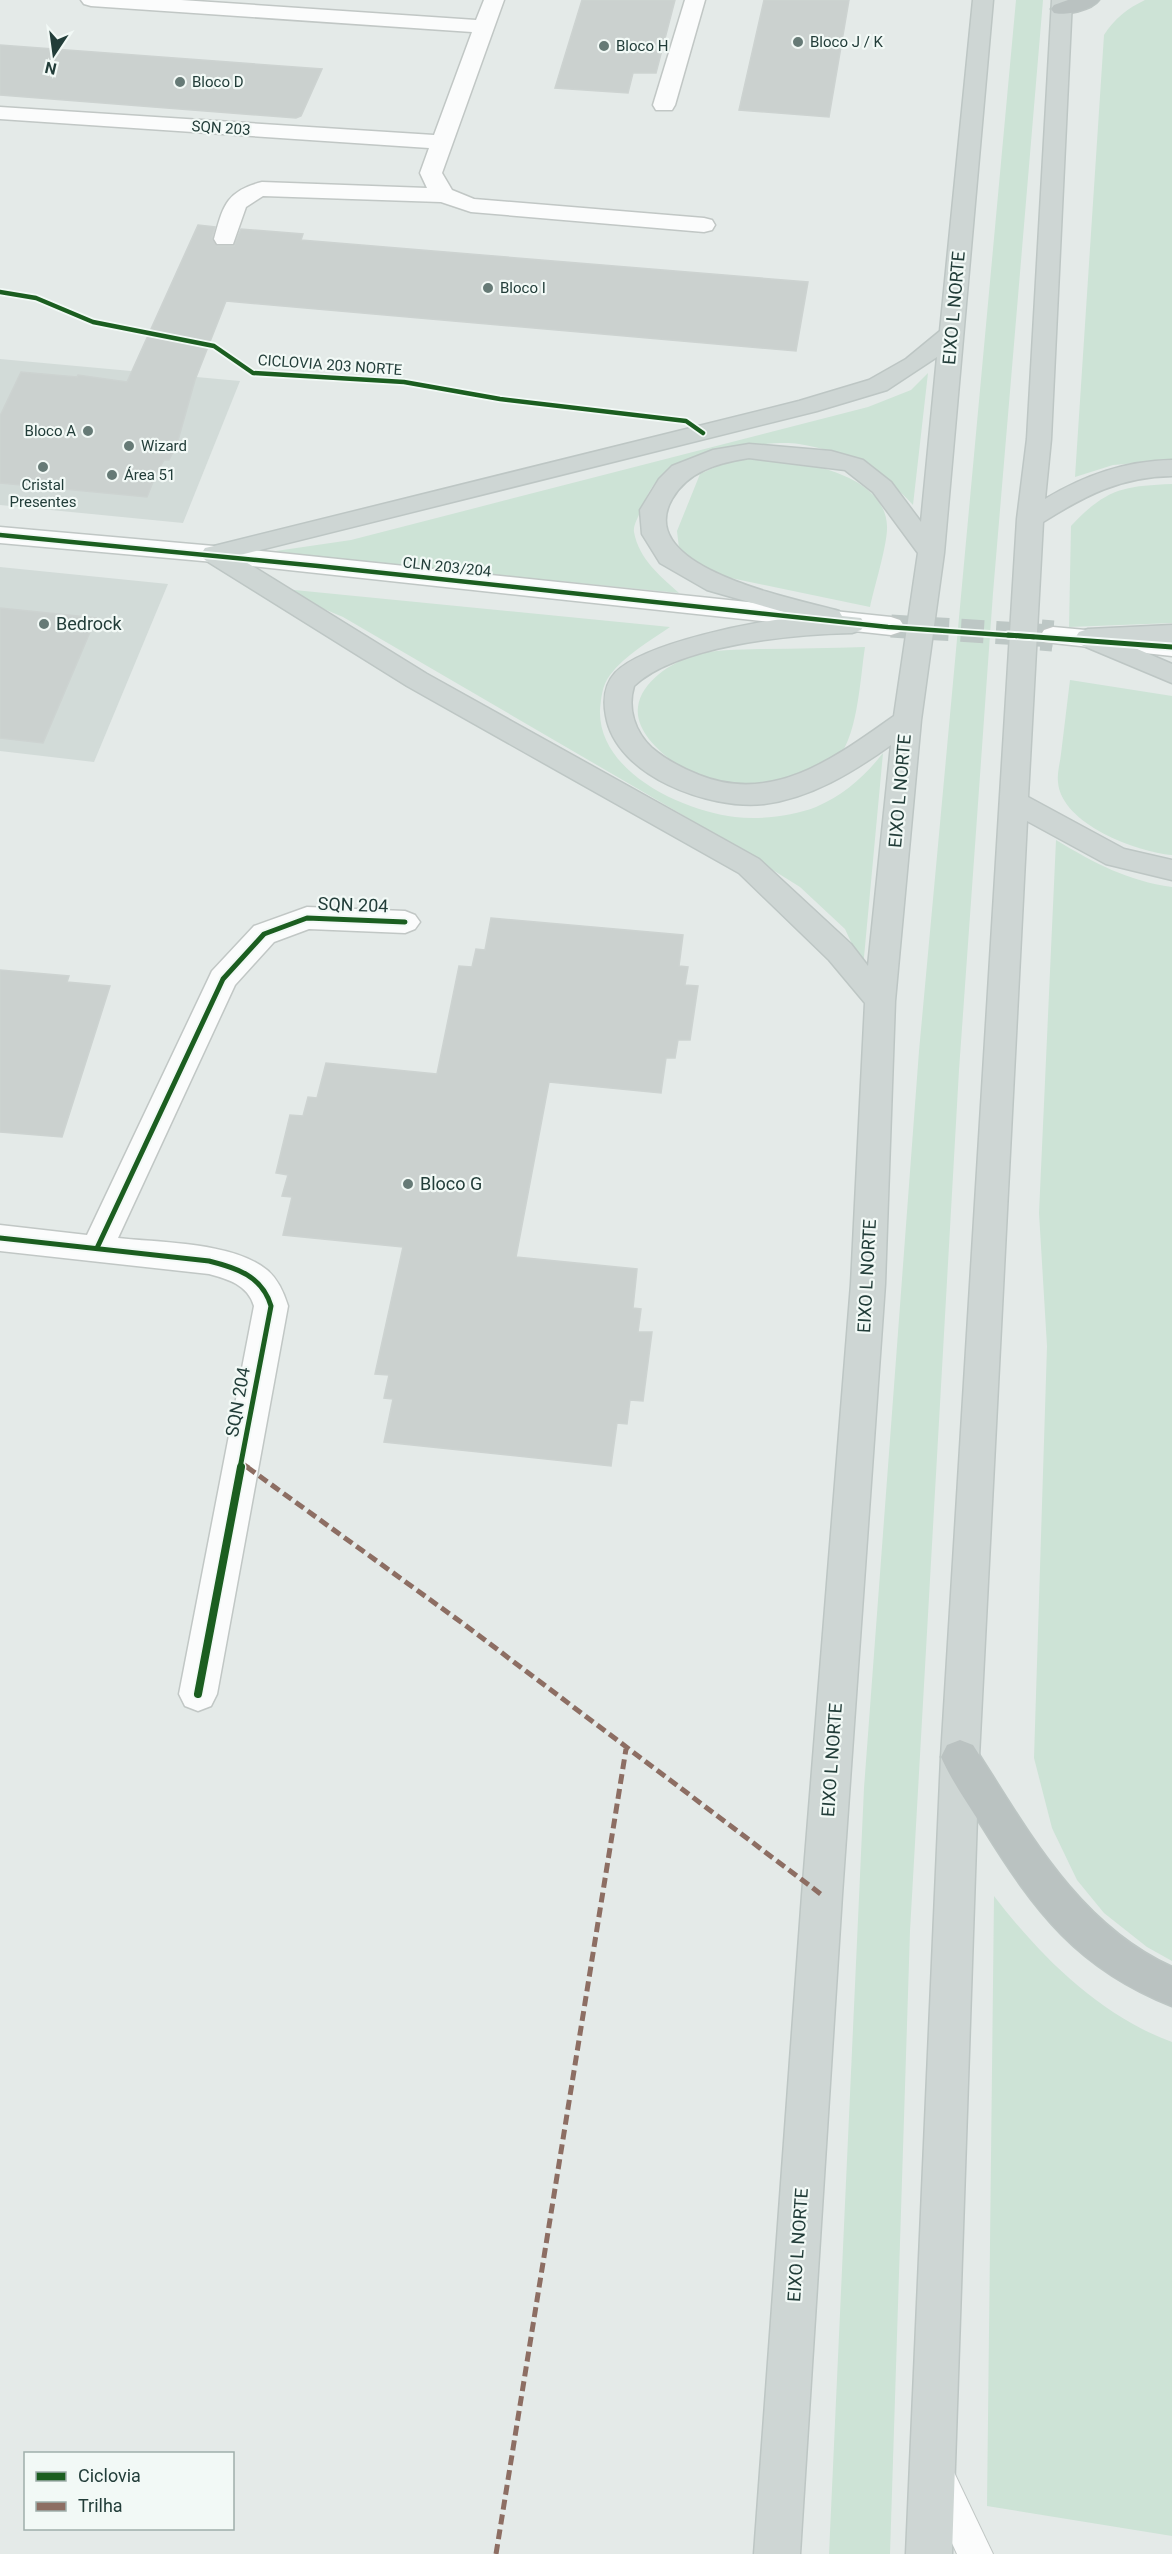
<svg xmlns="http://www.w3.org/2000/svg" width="1172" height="2554" viewBox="0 0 1172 2554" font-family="Roboto,sans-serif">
<rect width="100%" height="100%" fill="#e4eae8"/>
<g fill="#d2dbd8">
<polygon points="0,359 240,381 183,523 0,505"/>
<polygon points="0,567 168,584 94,762 0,751"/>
</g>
<g fill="#cde3d6">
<polygon points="1016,0 1043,0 993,593 959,1070 910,1931 890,2554 829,2554 864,1788 919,1051"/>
<path d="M1145,0H1172V460L1113,465L1075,477L1104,35C1114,19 1128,8 1145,0Z"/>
<path d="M928,373L913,505C883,471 844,451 799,444C763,439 687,456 659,479C651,486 644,501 641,511C638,517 633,526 634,532C639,559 660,576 679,593L269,552L351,540L868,407L911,390Z"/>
<path d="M751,458C793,459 885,471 887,526C888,543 874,588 870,607L707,573L679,548L677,531L700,474L731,460Z"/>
<path d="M1172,484V623L1069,627L1071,526C1106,489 1122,486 1172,484Z"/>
<path d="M274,588L670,627C650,641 625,655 610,675C602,685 601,699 600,710C598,772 683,811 735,817C760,820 793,816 816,807C844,795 865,776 883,753L863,968L845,929L800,887L717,835L343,617Z"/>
<path d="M865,647C860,678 858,743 833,763C826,769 812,771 803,775C780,783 756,788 732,786C700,784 633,745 638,707C641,682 671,663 692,656C713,649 738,650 760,649C795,649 830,648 865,647Z"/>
<path d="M1070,680L1172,696V855C1137,852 1061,824 1058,782C1057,773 1060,763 1061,754C1064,729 1067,705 1070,680Z"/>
<path d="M1056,840C1094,863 1128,881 1172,887V1961L1147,1947L1104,1913L1077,1880L1052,1828L1034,1758L1047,1346L1039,1213Z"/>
<path d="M994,1896C1040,1956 1100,2016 1172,2042V2536L987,2506Z"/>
</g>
<g fill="#cbd1cf" stroke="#cdd3d1" stroke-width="1.5">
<polygon points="582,0 675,0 656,73 633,73 628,93 555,88"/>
<polygon points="764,0 849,0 829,117 739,110"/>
<polygon points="0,45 322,69 301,116 296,118 0,95"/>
<polygon points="198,225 215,227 212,238 217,246 234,246 241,229 303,234 301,240 808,282 796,351 226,301 195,380 177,444 169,460 164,460 157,472 147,497 0,483 0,416 21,372 77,377 78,375 127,382"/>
<polygon points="0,608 96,618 43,743 0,738"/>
<polygon points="491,918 683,935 679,966 688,967 685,985 698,986 690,1040 678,1040 675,1058 666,1058 661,1093 549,1082 516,1257 637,1269 633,1308 641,1309 638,1332 652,1332 643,1401 630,1400 627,1424 617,1423 611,1466 384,1442 393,1399 384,1398 389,1375 375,1374 403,1247 283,1235 292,1197 282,1196 288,1175 276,1173 290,1115 303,1116 308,1097 317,1098 326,1063 437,1074 459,966 472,967 476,949 485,950"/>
<polygon points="0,970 69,976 67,982 110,986 62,1137 0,1132"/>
</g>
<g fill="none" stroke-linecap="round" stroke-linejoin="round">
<polyline stroke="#bdc7c5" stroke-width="23" stroke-dasharray="23 12" stroke-linecap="butt" points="891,626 1053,636"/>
<polyline stroke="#bdc7c5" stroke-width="31" stroke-dasharray="31 15" stroke-linecap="butt" points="1041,635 1053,636"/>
<g stroke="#c1c7c5" stroke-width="2">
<polygon id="lane" points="939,2461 951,2466 993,2554 957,2554 922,2478 927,2466"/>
</g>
<g stroke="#c1c7c5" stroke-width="3">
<g id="street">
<path d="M81,0H181L476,20L484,0H504L442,173L452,190L474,199L704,218L712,220L715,225L712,230L704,232L471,212L441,202L263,196L246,207L233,244H217L214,239C223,206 226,191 262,182L427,188L420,173L429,148L0,119V107L434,135L472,32L91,6L84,4Z"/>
<polygon points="685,0 705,0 675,105 672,110 656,110 653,105"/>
<path d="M307,907L405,911L415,915L420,922L415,929L405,933L309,929L274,942L235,985L118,1238C161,1243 233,1242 267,1270C278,1279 284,1293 288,1306L217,1694L211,1706L198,1711L185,1706L179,1694L254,1306C248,1285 228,1279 209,1274L0,1251V1225L87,1235L212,971L254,926Z"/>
</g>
</g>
<g stroke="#c0c7c5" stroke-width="3">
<g id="secondary">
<polygon points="0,527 214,546 891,617 900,620 904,626 900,632 891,635 214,562 0,543"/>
<polygon points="1053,627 1172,638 1172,656 1044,642 1040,636 1044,630"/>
</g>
</g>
<g stroke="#bdc6c4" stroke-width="3">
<g id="primary">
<path d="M973,0H993L944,553L921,720L895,1001L885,1284L842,1895L800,2554H754L802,1895L851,1284L865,1003L829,960L739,873L407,686L205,560L201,554L205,548L214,546L799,401L869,380L906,359L940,331ZM937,357L921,522L891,482L863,460L831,451L749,444L713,450L672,466L659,479L640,510L642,534L660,563L707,590L801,617C759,620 643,643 615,673C604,685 603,700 606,716C616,776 709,810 764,804C811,798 853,772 891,745L868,966L851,944L759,859L427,674L236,556L817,411L887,390ZM749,458L845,470L873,492L918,553L894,716C836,757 773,805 699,775C682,768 666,760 652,748C635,732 627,709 634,686C677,645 794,634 852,633L861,630L865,624L861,618L842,616L839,611C797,599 632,569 672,499C688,471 718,463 749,458Z"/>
<path d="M1052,0H1072L1051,439L1045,499C1085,475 1125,461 1172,460V476C1120,477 1086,495 1043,522L1028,797L1124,849L1172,860V880L1106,864L1027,821L979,1757L952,2554H906L941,1757L1017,519L1027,439Z"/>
<polygon points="1172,625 1172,643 1128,645 1172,664 1172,683 1079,644 1075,638 1079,632 1088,629"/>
</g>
</g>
<g stroke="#bdc6c4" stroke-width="3">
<g id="highway">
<path d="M1068,0H1099C1092,10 1065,16 1054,13L1051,9L1054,5Z"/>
<path d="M960,1740L973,1745C1027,1829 1077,1924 1172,1967V2006C1078,1969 1035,1912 983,1828C969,1805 952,1782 941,1757L947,1745Z"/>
</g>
</g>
<use href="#lane" fill="#fbfcfc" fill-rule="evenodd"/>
<use href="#street" fill="#fbfcfc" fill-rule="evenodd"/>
<use href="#secondary" fill="#fbfcfc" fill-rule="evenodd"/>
<use href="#primary" fill="#ced6d4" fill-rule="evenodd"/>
<use href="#highway" fill="#bac2c1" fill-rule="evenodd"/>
<polyline stroke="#8d6e63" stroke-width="4.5" stroke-dasharray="8 4.5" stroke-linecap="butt" points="242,1463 249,1468"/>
<g stroke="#8d6e63" stroke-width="5" stroke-dasharray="10 5" stroke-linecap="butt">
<polyline points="247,1467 465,1625 822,1895"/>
<polyline points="496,2554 626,1749"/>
</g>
<g stroke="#f2f9f6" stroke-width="8">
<g id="cycleway-far2">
<polyline points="0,292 36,298 93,322 214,346 253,373 404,382 500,399 686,421 703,433"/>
<polyline points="0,535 318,566 888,627 1034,637"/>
</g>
</g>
<g stroke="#f2f9f6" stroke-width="9">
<g id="cycleway-far1">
<polyline points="1008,635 1172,647"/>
<path d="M0,1238L209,1261C237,1268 262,1276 271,1306L240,1468"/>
<polyline points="97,1248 223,979 264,934 307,918 405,922"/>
</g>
</g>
<g stroke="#f2f9f6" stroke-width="11">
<polyline id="cycleway" points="198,1694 241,1467"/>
</g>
<use href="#cycleway-far2" stroke="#1b5e20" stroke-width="4.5"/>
<use href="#cycleway-far1" stroke="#1b5e20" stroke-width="5"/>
<use href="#cycleway" stroke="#1b5e20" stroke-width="8"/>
</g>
<g fill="#667a76" stroke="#f2f9f6" stroke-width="2">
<circle cx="798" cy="42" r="6"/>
<circle cx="604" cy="46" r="6"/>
<circle cx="180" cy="82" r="6"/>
<circle cx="488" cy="288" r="6"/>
<circle cx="88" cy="431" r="6"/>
<circle cx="129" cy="446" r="6"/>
<circle cx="43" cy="467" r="6"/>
<circle cx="112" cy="475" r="6"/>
<circle cx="44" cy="624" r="6"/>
<circle cx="408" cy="1184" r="6"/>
</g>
<g text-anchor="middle" stroke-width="4.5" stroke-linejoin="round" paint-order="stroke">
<g font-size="15" fill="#223d39" stroke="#f2f9f6" text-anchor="start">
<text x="810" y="47">Bloco J / K</text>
<text x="616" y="51">Bloco H</text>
<text x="192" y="87">Bloco D</text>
<text x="500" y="293">Bloco I</text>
<text x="76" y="436" text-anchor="end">Bloco A</text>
<text x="141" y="451">Wizard</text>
<text x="124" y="480">Área 51</text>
<text x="43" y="490" text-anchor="middle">Cristal<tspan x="43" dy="17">Presentes</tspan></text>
</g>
<g font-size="15" fill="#223d39" stroke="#f2f9f6">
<text transform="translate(221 128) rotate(4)" y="5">SQN 203</text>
<text transform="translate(330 365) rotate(4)" y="5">CICLOVIA 203 NORTE</text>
<text transform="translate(447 567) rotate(6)" y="5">CLN 203/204</text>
</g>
<g font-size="18" fill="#223d39" stroke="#f2f9f6">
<text transform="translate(954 308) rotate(-85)" y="6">EIXO L NORTE</text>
<text transform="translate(900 791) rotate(-85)" y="6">EIXO L NORTE</text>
<text transform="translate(353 905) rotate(2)" y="6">SQN 204</text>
<text transform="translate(867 1276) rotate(-87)" y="6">EIXO L NORTE</text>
<text transform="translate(238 1402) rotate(-80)" y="6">SQN 204</text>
<text transform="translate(832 1760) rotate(-86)" y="6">EIXO L NORTE</text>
<text transform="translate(798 2245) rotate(-86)" y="6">EIXO L NORTE</text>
</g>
<g font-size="18" fill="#223d39" stroke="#f2f9f6" text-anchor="start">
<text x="56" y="630">Bedrock</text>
<text x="420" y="1190">Bloco G</text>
</g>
</g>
<rect x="24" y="2452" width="210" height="78" fill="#f2f9f6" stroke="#9faeaa" stroke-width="1.5"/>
<rect x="36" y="2472" width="30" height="9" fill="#1b5e20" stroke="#9faeaa" stroke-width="1.5"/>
<text x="78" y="2482" font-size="18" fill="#223d39">Ciclovia</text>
<rect x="36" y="2502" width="30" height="9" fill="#8d6e63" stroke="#9faeaa" stroke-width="1.5"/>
<text x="78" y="2512" font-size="18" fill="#223d39">Trilha</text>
<g transform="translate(54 54) rotate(193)" stroke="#f2f9f6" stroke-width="4.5" paint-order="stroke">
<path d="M0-4.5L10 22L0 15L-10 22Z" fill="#223d39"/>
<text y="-9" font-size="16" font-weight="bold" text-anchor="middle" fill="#223d39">N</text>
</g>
</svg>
